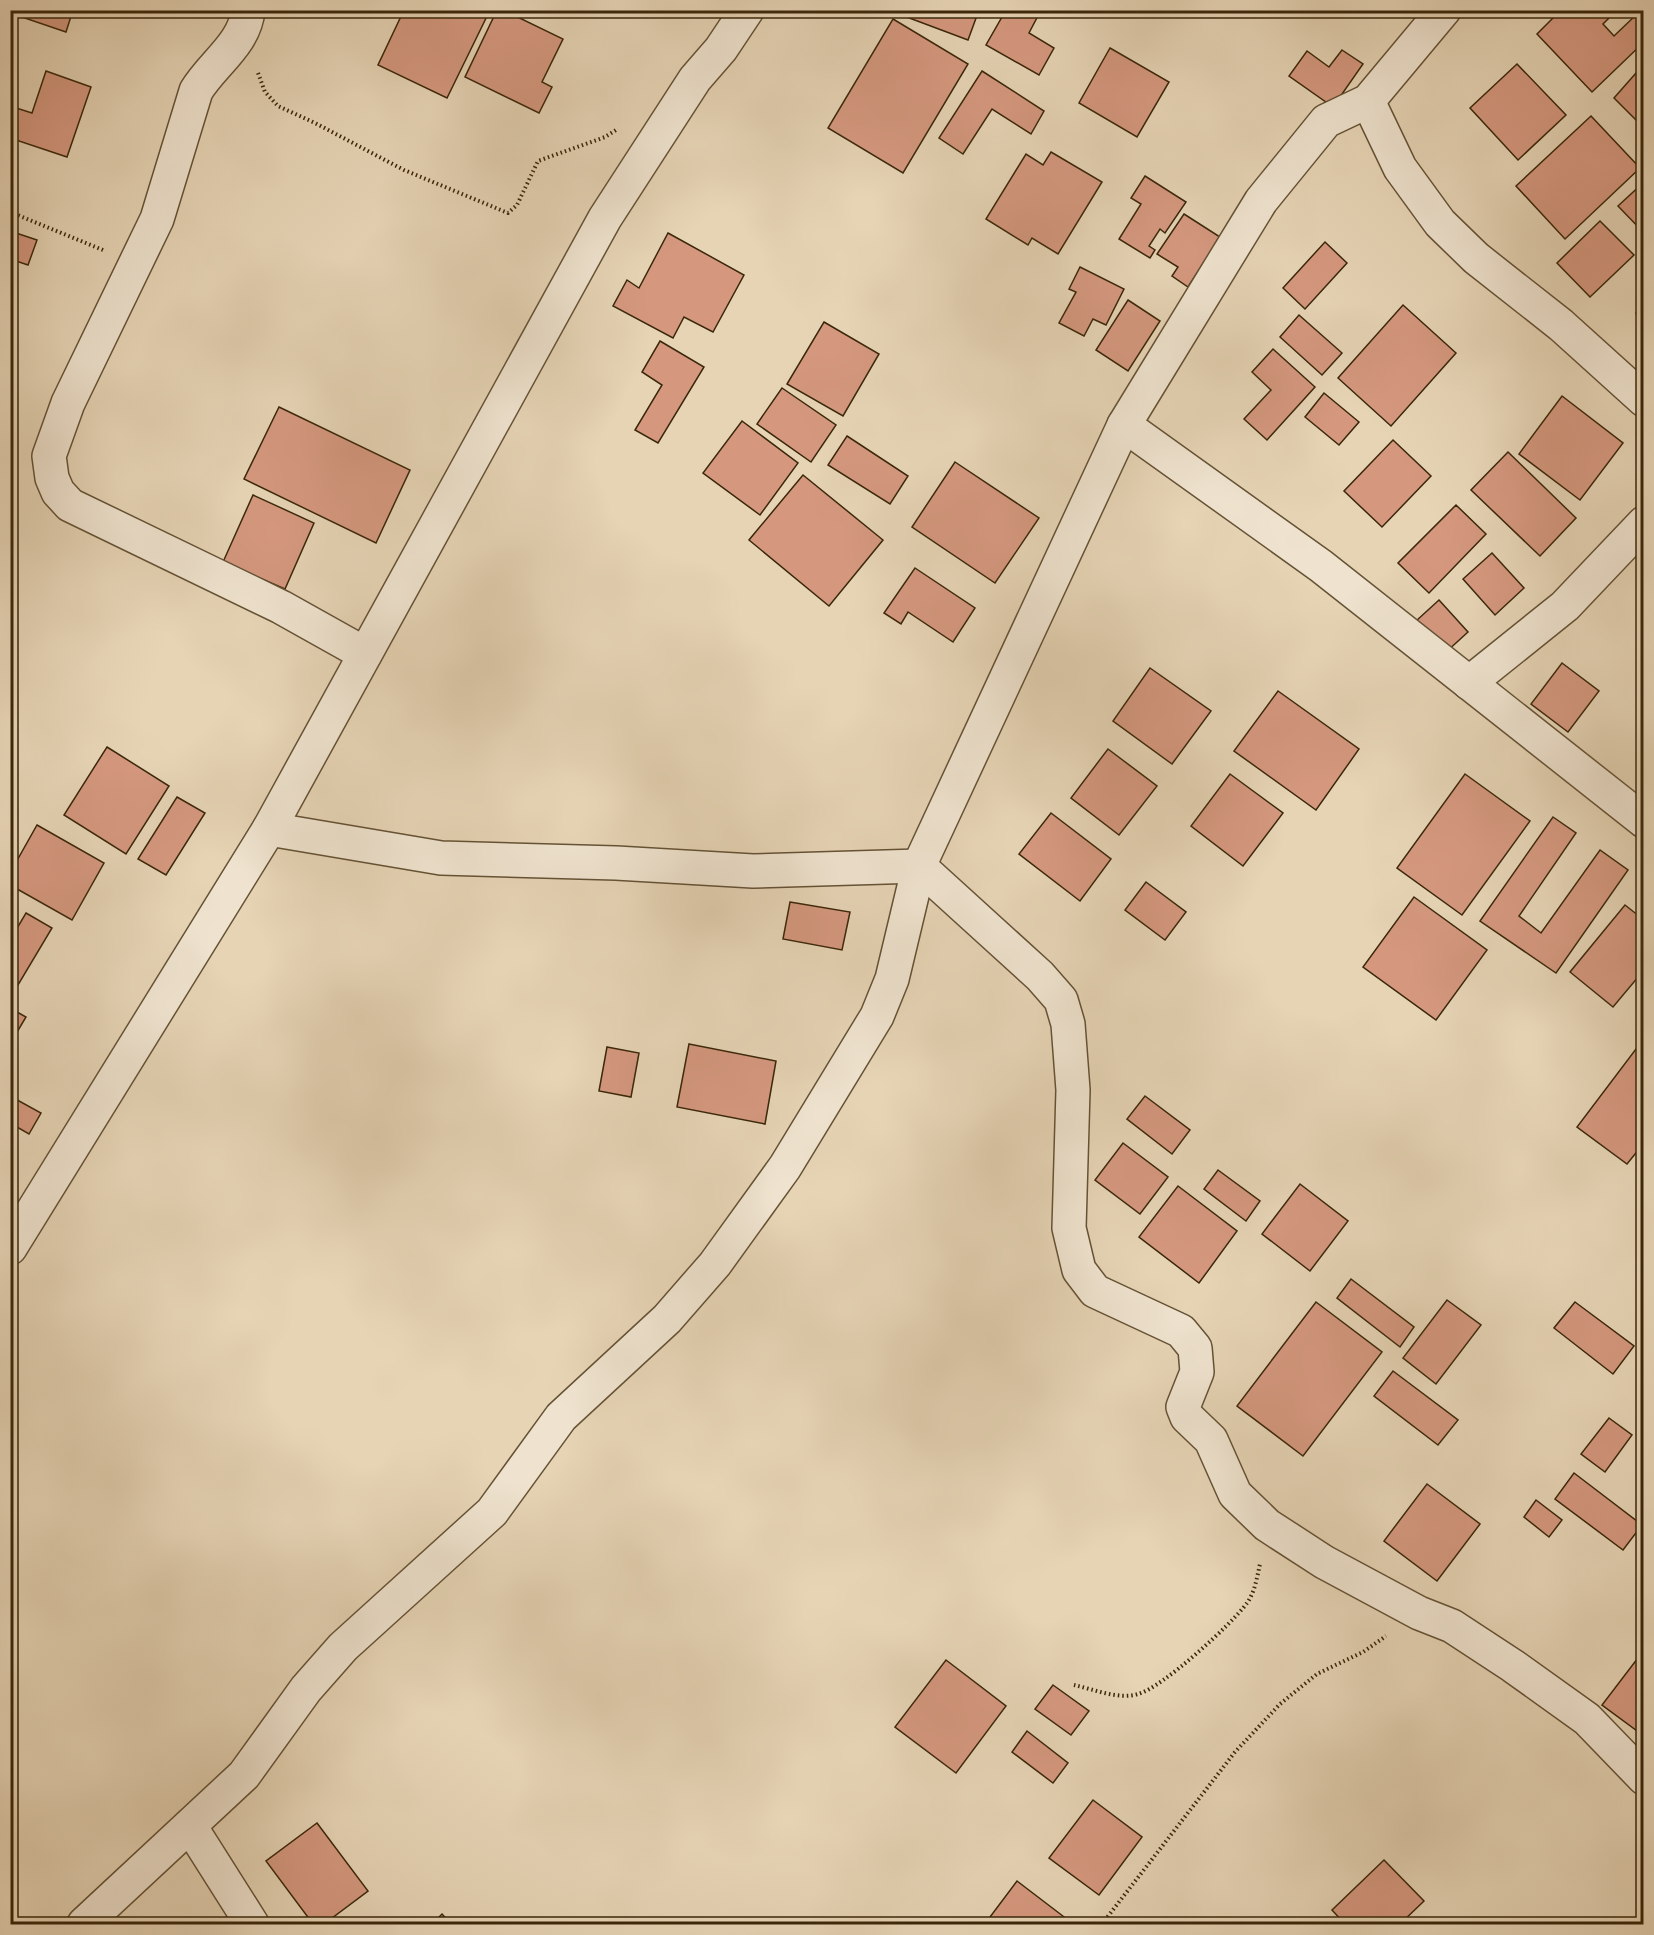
<svg xmlns="http://www.w3.org/2000/svg" width="1654" height="1935" viewBox="0 0 1654 1935" font-family="Alegreya,serif">
<rect width="100%" height="100%" fill="#e6d4b5"/>
<filter id="stains"><feTurbulence type="fractalNoise" baseFrequency=".00333" numOctaves="4"/><feColorMatrix values="0 0 0 0 .2 0 0 0 0 .09 0 0 0 0 .02 0 0 0 .5 -.17"/></filter>
<radialGradient id="worn" r=".72"><stop offset=".6" stop-color="#630" stop-opacity="0"/><stop offset="1" stop-color="#630" stop-opacity=".3"/></radialGradient>
<g fill="#d5987f" stroke="#3a270a" stroke-width="1.5">
<polygon points="10,10 73,10 66,32 10,13"/>
<polygon points="404,10 490,10 447,98 378,65"/>
<polygon points="497,10 503,10 563,39 542,82 552,87 539,113 465,77"/>
<polygon points="888,10 979,10 968,40"/>
<polygon points="1006,10 1041,10 1029,33 1054,48 1039,75 986,45"/>
<polygon points="1561,10 1617,10 1603,24 1614,36 1637,14 1644,21 1644,42 1592,92 1537,34"/>
<polygon points="893,19 968,64 903,173 828,128"/>
<polygon points="1110,48 1169,82 1137,137 1079,103"/>
<polygon points="1342,50 1363,64 1333,107 1289,76 1307,51 1329,67"/>
<polygon points="1517,64 1566,115 1518,160 1470,108"/>
<polygon points="1644,64 1644,128 1614,98"/>
<polygon points="46,71 91,87 67,157 10,138 10,106 32,113"/>
<polygon points="982,71 1044,111 1031,134 992,109 963,154 939,138"/>
<polygon points="1591,116 1640,168 1565,239 1516,186"/>
<polygon points="1051,152 1102,182 1058,254 1032,238 1028,245 986,219 1026,154 1043,165"/>
<polygon points="1145,176 1186,202 1165,233 1160,229 1149,246 1155,250 1150,258 1119,239 1141,204 1131,198"/>
<polygon points="1644,182 1644,233 1618,206"/>
<polygon points="1184,214 1220,237 1188,287 1172,276 1178,267 1157,254"/>
<polygon points="1600,221 1634,255 1590,297 1557,263"/>
<polygon points="10,231 37,240 28,265 10,259"/>
<polygon points="668,233 744,275 713,332 684,317 673,338 613,306 627,280 639,288"/>
<polygon points="1325,242 1347,263 1305,309 1283,288"/>
<polygon points="1080,267 1124,289 1106,325 1093,319 1084,336 1059,323 1076,292 1069,289"/>
<polygon points="1128,300 1160,321 1128,371 1096,350"/>
<polygon points="1403,305 1456,353 1391,426 1338,378"/>
<polygon points="1644,307 1644,321 1636,313"/>
<polygon points="1299,315 1342,353 1322,375 1280,337"/>
<polygon points="824,322 879,354 843,416 787,384"/>
<polygon points="660,341 704,367 658,443 635,430 662,385 642,372"/>
<polygon points="1273,349 1315,387 1267,440 1244,419 1271,390 1252,372"/>
<polygon points="782,388 836,425 811,462 757,424"/>
<polygon points="1324,393 1359,422 1339,445 1305,417"/>
<polygon points="1562,396 1623,443 1580,500 1519,454"/>
<polygon points="279,407 410,470 376,543 244,479"/>
<polygon points="742,421 798,463 760,515 703,473"/>
<polygon points="847,436 908,476 890,504 828,465"/>
<polygon points="1393,440 1431,476 1382,527 1344,491"/>
<polygon points="1508,452 1576,518 1540,556 1471,490"/>
<polygon points="955,462 1039,518 995,583 912,527"/>
<polygon points="803,475 883,540 829,606 749,540"/>
<polygon points="253,495 314,523 285,589 223,562"/>
<polygon points="1456,505 1486,534 1429,593 1398,563"/>
<polygon points="1492,553 1524,588 1495,615 1463,579"/>
<polygon points="915,568 975,608 953,642 908,612 901,624 884,613"/>
<polygon points="1439,600 1468,632 1445,653 1416,621"/>
<polygon points="1562,663 1599,691 1568,732 1531,704"/>
<polygon points="1150,668 1211,711 1172,764 1113,721"/>
<polygon points="1278,691 1359,749 1316,810 1234,751"/>
<polygon points="107,747 169,786 126,854 64,815"/>
<polygon points="1108,749 1157,786 1119,835 1071,798"/>
<polygon points="1230,774 1283,813 1243,866 1191,826"/>
<polygon points="1465,774 1530,821 1462,915 1397,868"/>
<polygon points="177,797 205,813 166,875 138,859"/>
<polygon points="1051,813 1111,859 1080,901 1019,854"/>
<polygon points="1553,817 1576,833 1519,916 1541,933 1600,850 1628,870 1556,973 1480,921"/>
<polygon points="37,825 104,863 72,920 10,885 10,873"/>
<polygon points="1146,882 1186,912 1165,940 1125,910"/>
<polygon points="1414,897 1487,950 1436,1020 1363,967"/>
<polygon points="790,902 850,912 842,950 783,939"/>
<polygon points="1625,905 1644,920 1644,970 1613,1007 1570,972"/>
<polygon points="26,913 52,928 15,990 10,987 10,940"/>
<polygon points="10,1008 26,1017 10,1044"/>
<polygon points="689,1044 776,1061 765,1124 677,1107"/>
<polygon points="607,1047 639,1053 631,1097 599,1091"/>
<polygon points="1636,1049 1644,1054 1644,1143 1627,1164 1577,1127"/>
<polygon points="10,1096 41,1113 29,1134 10,1123"/>
<polygon points="1145,1096 1190,1130 1172,1154 1127,1119"/>
<polygon points="1123,1143 1168,1177 1140,1214 1095,1180"/>
<polygon points="1218,1170 1260,1201 1246,1221 1204,1189"/>
<polygon points="1300,1184 1348,1221 1310,1271 1262,1234"/>
<polygon points="1178,1186 1237,1231 1199,1283 1139,1237"/>
<polygon points="1351,1279 1414,1327 1400,1347 1337,1298"/>
<polygon points="1447,1300 1481,1325 1436,1384 1403,1358"/>
<polygon points="1316,1302 1382,1352 1303,1456 1237,1406"/>
<polygon points="1575,1302 1634,1346 1613,1374 1554,1328"/>
<polygon points="1393,1371 1458,1420 1438,1445 1374,1396"/>
<polygon points="1609,1418 1632,1435 1605,1472 1581,1454"/>
<polygon points="1574,1473 1642,1525 1623,1550 1555,1499"/>
<polygon points="1427,1484 1480,1524 1437,1581 1384,1541"/>
<polygon points="1536,1500 1562,1520 1549,1537 1524,1517"/>
<polygon points="1644,1650 1644,1736 1602,1705"/>
<polygon points="946,1660 1006,1706 956,1773 895,1727"/>
<polygon points="1053,1685 1089,1711 1071,1735 1035,1709"/>
<polygon points="1027,1731 1068,1763 1053,1783 1012,1752"/>
<polygon points="1093,1800 1142,1837 1099,1895 1049,1858"/>
<polygon points="317,1823 368,1891 324,1924 313,1924 266,1861"/>
<polygon points="1384,1860 1424,1901 1400,1924 1345,1924 1332,1910"/>
<polygon points="1017,1881 1072,1923 1071,1924 992,1924 987,1921"/>
<polygon points="442,1914 451,1924 432,1924"/>
</g>
<g fill="none" stroke-linecap="round" stroke-linejoin="round">
<g stroke="#655235" stroke-width="36">
<g id="minor">
<path d="M248,10C245,44 212,64 196,91L157,219L68,403L49,456L52,478L58,492L70,505L281,607L365,654"/>
<polyline points="1368,101 1400,168 1440,223 1476,258 1561,325 1644,400"/>
<polyline points="1124,425 1321,566 1644,821"/>
<polyline points="1469,683 1565,606 1644,523"/>
<polyline points="269,829 441,858 616,863 753,871 919,866 1040,976 1061,1000 1068,1024 1073,1090 1069,1228 1079,1270 1095,1291 1181,1331 1195,1348 1197,1372 1183,1407 1187,1417 1211,1440 1235,1494 1267,1525 1324,1562 1419,1613 1452,1626 1513,1666 1587,1719 1644,1778"/>
<polyline points="10,1248 269,829 605,218 695,79 721,49 747,10"/>
<polyline points="190,1826 252,1924"/>
<polyline points="84,1924 244,1775 306,1689 343,1647 492,1512 561,1417 667,1319 715,1264 785,1167 877,1016 892,979 919,866 1124,425 1261,201 1326,121 1368,101 1444,10"/>
</g>
</g>
<g stroke="#3a270a" stroke-width="4" stroke-dasharray="1.5 3" stroke-linecap="butt">
<polyline points="258,73 265,92 278,106 315,123 404,170 508,213 517,205 538,161 605,137 616,130"/>
<polyline points="10,212 103,250"/>
<path d="M1074,1685C1093,1689 1118,1700 1138,1694C1162,1688 1232,1624 1247,1603C1255,1592 1257,1577 1260,1564"/>
<polyline points="1102,1924 1235,1752 1280,1704 1317,1674 1363,1652 1386,1636"/>
</g>
<use href="#minor" stroke="#efe3cf" stroke-width="33"/>
</g>
<rect width="1654" height="1935" fill="none" stroke="#e6d4b5" stroke-width="36"/>
<rect x="12" y="12" width="1630" height="1911" fill="none" stroke="#3a270a" stroke-width="3"/>
<rect x="18" y="18" width="1618" height="1899" fill="none" stroke="#3a270a" stroke-width="1.5"/>
<rect width="100%" height="100%" filter="url(#stains)"/>
<rect width="100%" height="100%" fill="url(#worn)"/>
</svg>
